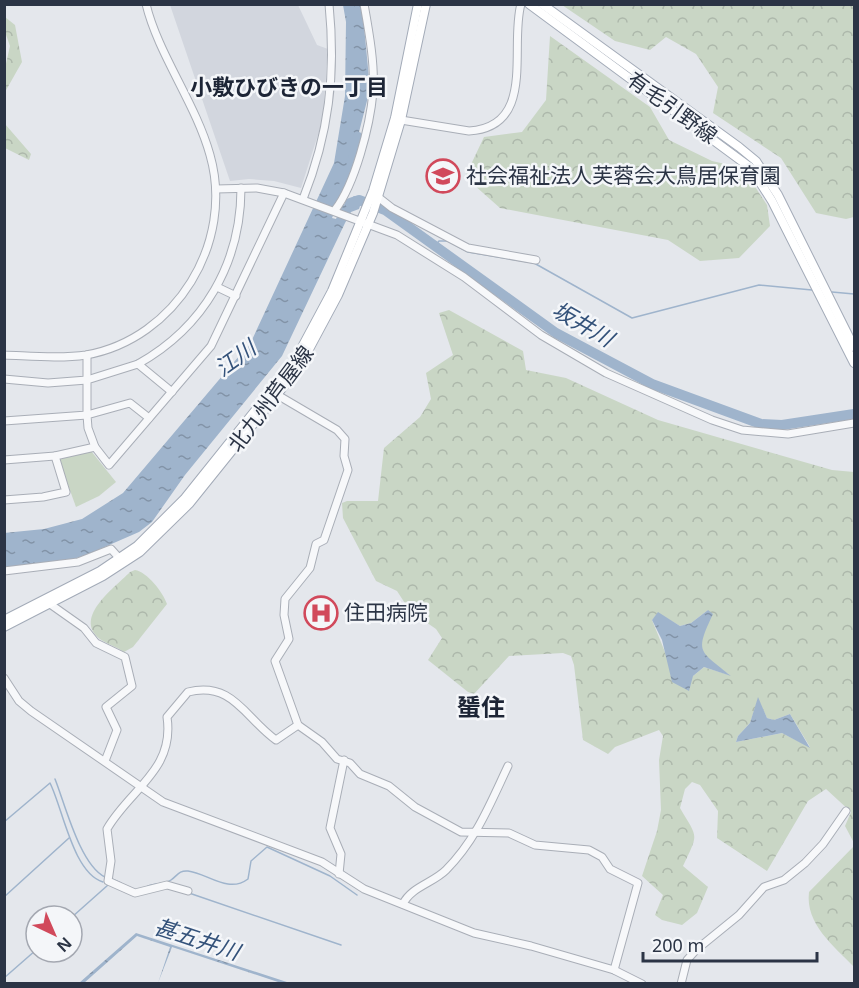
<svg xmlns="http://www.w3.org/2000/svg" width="859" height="988" viewBox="0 0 859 988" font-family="'Noto Sans','Noto Sans JP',sans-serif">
<defs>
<pattern id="forest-crowns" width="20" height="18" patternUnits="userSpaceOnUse" patternTransform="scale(1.5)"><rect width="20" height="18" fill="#c9d6c5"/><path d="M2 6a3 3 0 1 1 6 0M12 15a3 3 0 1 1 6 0" fill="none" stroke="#adb8ab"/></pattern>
<pattern id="water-ripples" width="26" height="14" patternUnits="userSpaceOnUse" patternTransform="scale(1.5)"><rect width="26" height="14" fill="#9fb4cc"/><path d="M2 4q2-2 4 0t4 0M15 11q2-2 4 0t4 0" fill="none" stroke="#8293a7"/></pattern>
</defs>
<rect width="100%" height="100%" fill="#e4e7ec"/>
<polygon fill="#d2d6de" points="170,5 298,5 317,45 328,49 323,119 301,188 274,181 249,179 230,181"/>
<g fill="url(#forest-crowns)" fill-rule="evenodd">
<polygon points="562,5 854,5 854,217 846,219 816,213 781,158 713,113 718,87 696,54 666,37 650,50 615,41"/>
<polygon points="5,17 15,25 22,62 5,92 5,68 10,46 5,32"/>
<polygon points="550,36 650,107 669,140 712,161 743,168 767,205 770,226 739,258 700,261 668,240 500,208 465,177 484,137 522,132 546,100"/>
<polygon points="4,118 5,124 31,154 29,160 5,148"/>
<path d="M449,310L523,351L526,370L566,378L658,420L832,470L854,472V843L845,826L851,812L826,789L808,801L767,871L717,838L718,811L700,785L692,782L685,789L680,808C698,839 699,832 683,866L708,887L697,913L682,925L662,920L655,915L663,895L642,876L657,831L661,810L659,760L663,736L659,730L615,747L608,754L583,740L574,665L571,656L563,653L509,656L474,694L468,692L428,660L442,638L436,629L410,611L397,591L376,581L343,518L342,503L347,501H378L384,448L420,417L431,399L426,373L453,355L439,313ZM708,610L701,645L705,657L729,675L704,667L693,676L667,657L652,620L658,613L680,626L691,623ZM758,699L767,718L774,720L790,714L810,747L782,733L736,742L738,736L750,723Z"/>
<path d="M135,570C147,572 163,592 167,604L133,647L124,652C117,647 110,645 103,641C70,620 113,589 130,572Z"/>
<path d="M854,846V967C834,946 805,924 809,892Z"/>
</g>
<polygon fill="#c9d6c5" points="91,451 116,482 99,496 76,507 59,460 61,457"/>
<g fill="url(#water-ripples)">
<polygon points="343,5 362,5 370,89 344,191 332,218 336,219 341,207 354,196 363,197 359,209 351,212 345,223 282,356 185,475 152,522 139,532 84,556 65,561 5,567 4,533 44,529 82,519 123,493 251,342 334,163 345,96 346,22"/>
<path d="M708,610L713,614C694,654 700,650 731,676L704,667L693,676L689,691L672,682L662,640L652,620L658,612L680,626L691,623Z"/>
<polygon points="758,697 767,718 774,720 790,714 810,748 782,733 736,742 738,736 750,723"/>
<polygon points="136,933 290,983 281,983 172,947 158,983 170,947 137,936 84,983 79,983"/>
</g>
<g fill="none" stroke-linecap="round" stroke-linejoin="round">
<g stroke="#9fb4cc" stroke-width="1.5">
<polyline points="435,246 439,241 448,241 468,252 534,263 632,318 759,285 812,290"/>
<polyline points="832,292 854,294"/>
<path d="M55,779C65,804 80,865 105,877"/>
<path d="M4,822L50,783C63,809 73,873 103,882"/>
<polyline points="112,879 121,883"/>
<path d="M148,886C155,884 167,883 171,880C177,876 179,870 188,871C207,873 228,894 248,879L251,861L267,847L330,876L357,895"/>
<polyline points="189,893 341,945"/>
<polyline points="4,897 69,838"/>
<polyline points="72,917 108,885"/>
<polyline points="4,978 36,950"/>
</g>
<g stroke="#9fb4cc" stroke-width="10">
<polyline points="343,188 351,169 358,137"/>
<polyline points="350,203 359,200 385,210 556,333 652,384 761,424 782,425 854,414"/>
</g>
<g stroke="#a9aeb7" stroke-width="9">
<g id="minor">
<path d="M401,120L469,131C537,127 509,46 521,4"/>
<polyline points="216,189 257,188 284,193 397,235 464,277 541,335 606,373 712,420 742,430 788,434 854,423"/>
<polyline points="378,197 392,208 468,248 536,260"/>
<path d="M303,199C329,134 336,74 329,4"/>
<path d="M335,210C355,184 370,126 373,92C375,64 369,32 364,4"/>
<polyline points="217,287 236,296"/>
<path d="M4,355C31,356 60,359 86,355C176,339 235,242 210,155C196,104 158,54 146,4"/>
<polyline points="4,379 48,383 87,380 87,355"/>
<path d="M172,392L138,364C204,327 241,263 241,188"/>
<polyline points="274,393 337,430 345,439 344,456 348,470 324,540 316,544 310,568 285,599 284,615 289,639 275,661 298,725 322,742 337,759 350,763 360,774 389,786 415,807 461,832 509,833 535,845 589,850 602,857 610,869 638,883 614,970"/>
<polyline points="4,421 87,415 87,380 138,364"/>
<polyline points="95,447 88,428 87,415 130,403 149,418"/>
<polyline points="4,460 55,456"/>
<polyline points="4,500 43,497 66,492 55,456 95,447 109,465 211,346 284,193"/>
<polyline points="4,571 78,562 111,549 120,559"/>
<polyline points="50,604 84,628 96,643 125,657 132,686 106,707 117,730 105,761"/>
<polyline points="4,678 19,701 31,711 163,802 322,862 364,889 474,933 531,946 614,970 642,984"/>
<polyline points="339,874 341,854 330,828 344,760"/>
<path d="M188,891L167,885L135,893L108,881L111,861L107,829C130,789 175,770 167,717L188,692C233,681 245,718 276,740L298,725"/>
<path d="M403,904C411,887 433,883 446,870C476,840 490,804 508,766"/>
<polyline points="681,984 687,960 696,950 739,915 764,887 784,880 805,863 823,844 846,811"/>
</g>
</g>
<g stroke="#a3abb8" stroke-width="10">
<g id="major">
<polyline points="529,4 751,168 772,201 854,363"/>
<polyline points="542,4 739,147 756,161 778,195 854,347"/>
<polyline points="4,620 100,571 137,546 185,498 294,362 332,291 373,191 395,118 418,4"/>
<polyline points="4,627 103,576 140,552 189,504 300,366 338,295 373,213 401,120 426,4"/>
</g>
</g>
<use href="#minor" stroke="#f7f8fa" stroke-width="7"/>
<use href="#major" stroke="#fff" stroke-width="8"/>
</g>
<defs>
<g id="school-ring" transform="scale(1.725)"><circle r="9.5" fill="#f4f6f9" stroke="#d1495b" stroke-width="1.5"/><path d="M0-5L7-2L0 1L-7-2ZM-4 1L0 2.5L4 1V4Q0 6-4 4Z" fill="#d1495b"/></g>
<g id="hospital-ring" transform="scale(1.725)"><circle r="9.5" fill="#f4f6f9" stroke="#d1495b" stroke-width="1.5"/><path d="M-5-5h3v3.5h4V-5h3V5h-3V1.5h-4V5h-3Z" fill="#d1495b"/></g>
</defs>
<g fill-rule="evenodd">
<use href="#school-ring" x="443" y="176"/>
<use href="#hospital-ring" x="321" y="613"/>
</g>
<g text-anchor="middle" stroke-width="5" stroke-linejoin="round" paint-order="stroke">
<g font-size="21" fill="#2b3445" stroke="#f4f6f9">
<text transform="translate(672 108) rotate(36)" y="7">有毛引野線</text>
<text transform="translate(271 399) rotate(-53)" y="7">北九州芦屋線</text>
</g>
<g font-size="21" fill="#2b3445" stroke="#f4f6f9" text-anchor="start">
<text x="466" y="183">社会福祉法人芙蓉会大鳥居保育園</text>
<text x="344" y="620">住田病院</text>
</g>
<g font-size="22" font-weight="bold" fill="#1d2536" stroke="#f4f6f9">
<text x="289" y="95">小敷ひびきの一丁目</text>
</g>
<g font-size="22" font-style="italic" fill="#34527a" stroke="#f4f6f9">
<text transform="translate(583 324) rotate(30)" y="8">坂井川</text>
<text transform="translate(235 358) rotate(-36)" y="8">江川</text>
<text transform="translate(197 939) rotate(18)" y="8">甚五井川</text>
</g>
<g font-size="24" font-weight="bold" fill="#1d2536" stroke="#f4f6f9">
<text x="481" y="716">蜑住</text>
</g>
</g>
<rect width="859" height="988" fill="none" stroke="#2b3445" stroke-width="12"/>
<g transform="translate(54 934) rotate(136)"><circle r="28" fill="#f4f6f9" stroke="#a4a8b1" stroke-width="1.5"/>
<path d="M0-4.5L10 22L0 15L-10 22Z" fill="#d1495b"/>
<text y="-9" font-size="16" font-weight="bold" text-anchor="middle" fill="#2b3445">N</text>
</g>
<path d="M643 952v9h174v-9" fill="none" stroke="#2b3445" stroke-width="3"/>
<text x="652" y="952" font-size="18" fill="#2b3445" stroke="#f4f6f9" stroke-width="4.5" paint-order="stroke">200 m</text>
</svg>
